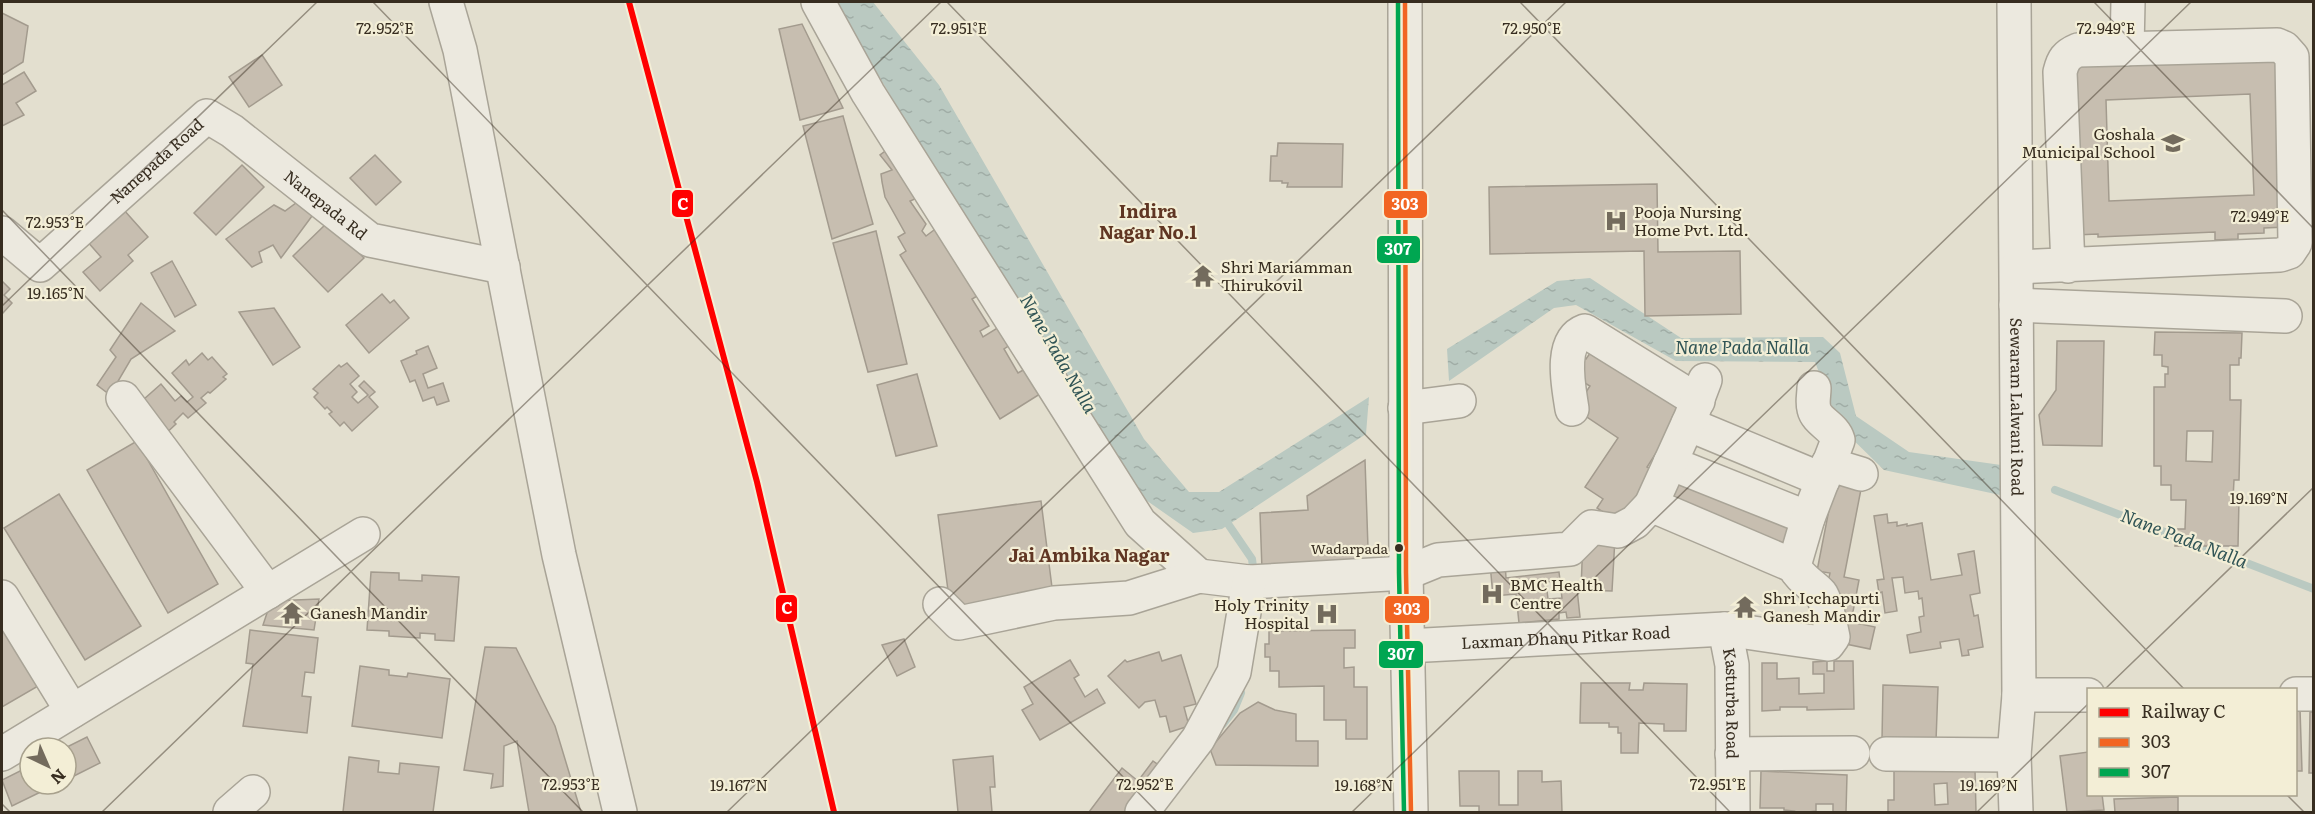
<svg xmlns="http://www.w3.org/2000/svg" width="2315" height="814" viewBox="0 0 2315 814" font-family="Literata,serif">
<defs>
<pattern id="water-ripples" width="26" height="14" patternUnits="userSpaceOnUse" patternTransform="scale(1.5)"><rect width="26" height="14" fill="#bac9c1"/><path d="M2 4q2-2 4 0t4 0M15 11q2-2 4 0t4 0" fill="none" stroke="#a0ada6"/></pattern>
</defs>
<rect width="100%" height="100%" fill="#e3dfcf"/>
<g fill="url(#water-ripples)">
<polygon points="835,2 873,2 939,85 1144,439 1189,492 1219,492 1369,397 1366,434 1222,529 1193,533 1143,498 1086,425"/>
<polygon points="1590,278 1681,338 1823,337 1840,353 1856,416 1909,452 2001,465 2000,495 1884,470 1840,427 1815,362 1676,361 1576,305 1554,308 1449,381 1447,349 1557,281"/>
</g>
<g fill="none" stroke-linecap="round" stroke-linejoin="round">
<g stroke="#bac9c1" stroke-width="8">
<polyline points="2055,490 2183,539"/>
<polyline points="1224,518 1252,559 1254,575"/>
<polyline points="2195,543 2314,589"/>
<polyline points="1223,724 1234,710 1241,693"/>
</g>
</g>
<g fill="#c7beb0" stroke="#a39b8e" stroke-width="1.5" fill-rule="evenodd">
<polygon points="2,13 28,26 23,62 2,75"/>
<polygon points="802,24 843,108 800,120 779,29"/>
<path d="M2280,54L2286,227L2264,228V233L2238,234V239L2215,240V232L2098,237V234L2075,235L2069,62ZM2250,94L2254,195L2109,201L2106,100Z"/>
<polygon points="262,55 282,85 249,107 229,77"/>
<polygon points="24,72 36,91 16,103 24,115 2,126 2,85"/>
<polygon points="843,116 873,224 832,239 803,126"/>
<polygon points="1278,143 1343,144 1342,187 1287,187 1288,183 1282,183 1282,181 1270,181 1271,156 1277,156"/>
<polygon points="888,149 922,196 910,201 926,224 922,231 926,236 938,227 979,295 972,299 989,326 980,331 983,337 999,327 1010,345 1004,349 1018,373 1025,369 1040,394 1000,419 900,255 906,251 898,237 905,233 885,197 882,182 881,174 892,170 880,155"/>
<polygon points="375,155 401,182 376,205 350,178"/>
<polygon points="242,165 264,187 216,235 194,213"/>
<polygon points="1657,184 1658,252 1740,251 1741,314 1645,316 1644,251 1490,254 1489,187"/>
<polygon points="308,194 312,216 281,258 273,245 259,252 262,262 252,267 226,239 274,205 285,211"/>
<polygon points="115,200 148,237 128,255 133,261 100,291 83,272 101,257 79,232"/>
<polygon points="329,221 364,258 328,292 293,256"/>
<polygon points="876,231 907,364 868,372 833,243"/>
<polygon points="172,261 196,305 175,317 151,273"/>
<polygon points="2,281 10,289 4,295 12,303 2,314"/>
<polygon points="382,294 390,303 394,300 409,318 369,353 346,325"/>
<polygon points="141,303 175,331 131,359 110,395 97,385 116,357 110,350"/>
<polygon points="274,308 300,347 273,365 239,312"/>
<path d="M2155,332L2242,333L2241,358H2239V365H2230V400H2241L2239,480H2234L2233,499H2239L2238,546H2175L2176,529H2185L2186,500H2171V485H2161V466H2154V387H2165V374H2168V367L2162,366V355H2154ZM2187,431H2213L2212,462L2186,461Z"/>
<polygon points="2057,341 2104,341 2102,446 2043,445 2039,415 2056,390"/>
<polygon points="428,346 437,368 423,374 428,388 443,383 449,401 437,405 434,397 423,401 415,380 410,382 401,361 417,354 416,351"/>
<polygon points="1595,346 1686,407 1647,467 1657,473 1623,525 1597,508 1603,499 1585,487 1618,438 1575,409 1590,386 1578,379 1579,355 1586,359"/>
<polygon points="202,353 208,360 212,357 227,374 223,377 226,379 210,393 208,392 201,398 206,403 188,418 183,413 174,422 176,424 162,437 143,400 161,384 175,401 181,396 187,402 193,397 172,373 186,360 189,365"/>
<polygon points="347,363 359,376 350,384 357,392 352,397 358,403 368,395 359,386 364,381 375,392 369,397 378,407 352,431 344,422 340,426 329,414 332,412 327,407 325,409 314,397 318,393 313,389 339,365 341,367"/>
<polygon points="917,374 937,446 896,456 877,385"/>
<polygon points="137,441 218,584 168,613 87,470"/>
<polygon points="1365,460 1368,548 1346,568 1262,570 1260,513 1308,510 1307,496"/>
<polygon points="1679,476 1793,521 1780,550 1666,505"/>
<polygon points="1835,479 1862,484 1844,577 1859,580 1851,622 1875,627 1870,649 1841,643 1836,630 1842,598 1825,595 1830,573 1817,571"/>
<polygon points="59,494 141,626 85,660 4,528"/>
<polygon points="1041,501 1054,603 951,613 938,515"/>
<polygon points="1887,514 1888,523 1897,522 1897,526 1907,524 1907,526 1922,523 1931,580 1962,575 1958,554 1974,551 1980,593 1970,595 1974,616 1978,615 1983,647 1968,650 1969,655 1962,656 1959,639 1940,642 1941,648 1910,653 1907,635 1921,632 1919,617 1924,616 1922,598 1919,599 1918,591 1905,593 1903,577 1892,578 1897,611 1885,613 1882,592 1879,593 1877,580 1884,579 1874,516"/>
<polygon points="1583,537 1615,538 1612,591 1581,590"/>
<polygon points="1505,562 1506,578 1559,572 1560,580 1546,582 1548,599 1562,598 1561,590 1577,589 1580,617 1567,618 1566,612 1559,613 1559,619 1519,623 1516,594 1493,596 1490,564"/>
<polygon points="371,572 399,573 399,580 422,581 422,575 459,577 454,641 435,640 435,634 420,633 420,638 389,636 389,631 367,630"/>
<polygon points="319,599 314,630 263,625 271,601"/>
<polygon points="2,610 45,682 2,707"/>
<polygon points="250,630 318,638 314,673 305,672 302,696 311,697 307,733 243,726 253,664 246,663"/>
<polygon points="1355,630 1355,648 1344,648 1344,668 1354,667 1354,687 1367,687 1367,739 1346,739 1346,720 1324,720 1324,686 1279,687 1279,671 1270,671 1270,657 1265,657 1265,644 1269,644 1269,631"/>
<polygon points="904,639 915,667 897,676 882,645"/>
<polygon points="485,647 516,648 555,726 581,812 529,812 517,741 504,746 503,786 491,788 493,774 464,770"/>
<polygon points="1159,652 1162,661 1181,655 1196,704 1184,707 1189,726 1170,732 1166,716 1160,717 1155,700 1145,702 1139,708 1108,676 1125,660 1127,662"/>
<polygon points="1070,660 1079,675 1074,678 1085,697 1097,689 1105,703 1040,740 1022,710 1033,704 1024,687"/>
<polygon points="1827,661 1827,671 1834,671 1834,661 1853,661 1854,709 1807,710 1807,707 1780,707 1780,710 1762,711 1762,663 1777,663 1777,679 1799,678 1799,694 1824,693 1824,674 1813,674 1813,662"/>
<polygon points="360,666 389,670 389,675 407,677 408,673 450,679 442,738 352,726"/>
<polygon points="1581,683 1630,683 1629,690 1643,690 1644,683 1687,684 1686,731 1664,731 1664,724 1639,723 1638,753 1621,753 1621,733 1618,733 1618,727 1609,727 1609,723 1580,723"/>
<polygon points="1883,685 1938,687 1936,741 1882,740"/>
<polygon points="1258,702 1275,710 1296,714 1296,741 1318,741 1318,766 1216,765 1210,749 1240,713"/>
<polygon points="2296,709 2300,709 2302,771 2296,771"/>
<polygon points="2310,712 2314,712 2314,773 2309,773"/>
<polygon points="87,737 100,763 66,780 65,748"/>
<polygon points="2088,752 2088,794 2102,794 2104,810 2067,812 2060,756"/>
<polygon points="993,756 995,787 990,787 992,812 958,812 953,760"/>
<path d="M1894,756L1975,770L1976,812H1888V800H1894ZM1947,783L1948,804L1935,805L1934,784Z"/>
<polygon points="349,757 379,761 378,772 399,774 400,763 439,767 433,812 343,812"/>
<polygon points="1153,761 1163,768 1130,812 1089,812 1122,768 1138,781"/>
<polygon points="30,766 30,784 57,784 12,806 2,780"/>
<polygon points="1459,771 1499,771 1499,805 1518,805 1518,771 1542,771 1542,782 1561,781 1562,812 1479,812 1479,806 1460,806"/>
<polygon points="1761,771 1847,775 1846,812 1833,812 1833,804 1816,804 1816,811 1808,812 1793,812 1794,811 1784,810 1784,808 1760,808"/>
<polygon points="2178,797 2178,812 2115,812 2114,799"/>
</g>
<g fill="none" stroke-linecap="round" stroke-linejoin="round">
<g stroke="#a9a497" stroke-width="36">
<g id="minor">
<polyline points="446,2 460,50 559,555 620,812"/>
<polyline points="818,2 868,93 1140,523 1199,576"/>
<polyline points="1405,2 1406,573 1411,812"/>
<path id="s1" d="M2014,2L2019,695L2014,755L2016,812"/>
<polyline points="2127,49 2128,2"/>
<path id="s2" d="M2,233L40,265L207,116L232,131L370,240L503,267"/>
<path d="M2017,267L2280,255L2289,252L2295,243L2292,57L2284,48L2277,45L2078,50C2066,55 2063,60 2060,72L2068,266"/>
<polyline points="2016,305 2285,316"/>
<polyline points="123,398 268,592"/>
<polyline points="1405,408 1459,401"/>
<path d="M1572,409C1569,388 1558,341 1585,331L1698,401"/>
<polyline points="1688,424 1823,480"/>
<polyline points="1670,463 1808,518"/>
<polyline points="1828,464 1861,474"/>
<polyline points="1651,505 1794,566"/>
<polyline points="2,597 72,711"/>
<polyline points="940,604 959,623 1054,603 1129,598 1199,576 1249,582 1406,573 1438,560 1570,549 1592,527 1618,531 1635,522 1651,505 1691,417 1705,380"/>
<path id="s3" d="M1725,629L1732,665L1733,812"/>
<path id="s4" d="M1407,646L1725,629L1828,644L1833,637C1831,628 1826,600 1821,594C1812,584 1800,579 1794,566L1808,518L1838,440C1834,426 1817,422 1814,409C1812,402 1814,395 1814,388"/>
<polyline points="2296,694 2314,694"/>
<polyline points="2019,695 2088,695"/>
<polyline points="2,754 363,534"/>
<polyline points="1732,754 1853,753"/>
<polyline points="1886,754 2014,755"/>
<polyline points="230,812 253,792"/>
<polyline points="1142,812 1198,739 1234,672 1249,582"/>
</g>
</g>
<use href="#minor" stroke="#ece9df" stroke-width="33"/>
<g stroke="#f3eed6" stroke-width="9">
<polyline id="bus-1" points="1405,2 1406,573 1411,812"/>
</g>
<g stroke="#f3eed6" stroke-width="9">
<polyline id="bus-2" points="1398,2 1399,573 1404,812"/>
</g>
<use href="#bus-1" stroke="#f26522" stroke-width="4.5"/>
<use href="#bus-2" stroke="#00a651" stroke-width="4.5"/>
<g stroke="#f3eed6" stroke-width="10">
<polyline id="rail-1" points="629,2 757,482 834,812"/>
</g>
<use href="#rail-1" stroke="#f00" stroke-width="6"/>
</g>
<path fill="none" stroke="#372d20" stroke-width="1.5" stroke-opacity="0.45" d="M373,2L1157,812M947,2L1730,812M1520,2L2185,690M2094,2L2314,229M2,210L583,812M2,306L317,2M2104,690L2314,487M2286,794L2304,812M2,804L10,812M102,812L941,2M727,812L1566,2M1352,812L2191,2M1977,812L2088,704"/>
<defs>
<g id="school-bare" transform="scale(1.8)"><path d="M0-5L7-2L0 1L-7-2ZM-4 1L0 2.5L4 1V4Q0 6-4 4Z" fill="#736b5d" stroke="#f3eed6" stroke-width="2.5" paint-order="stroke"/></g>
<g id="hospital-bare" transform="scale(1.8)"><path d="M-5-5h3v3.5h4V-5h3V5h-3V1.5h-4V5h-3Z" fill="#736b5d" stroke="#f3eed6" stroke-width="2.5" paint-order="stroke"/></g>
<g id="temple-bare" transform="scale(1.8)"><path d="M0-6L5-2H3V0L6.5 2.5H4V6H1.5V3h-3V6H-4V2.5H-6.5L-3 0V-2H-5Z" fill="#736b5d" stroke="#f3eed6" stroke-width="2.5" paint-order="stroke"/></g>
</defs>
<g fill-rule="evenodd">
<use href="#school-bare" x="2173" y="143"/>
<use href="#hospital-bare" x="1616" y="221"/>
<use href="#temple-bare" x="1203" y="276"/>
<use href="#hospital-bare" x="1492" y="594"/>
<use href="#temple-bare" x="1745" y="607"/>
<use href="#temple-bare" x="292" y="613"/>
<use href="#hospital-bare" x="1327" y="614"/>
</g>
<circle fill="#372d20" stroke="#f3eed6" stroke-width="2" cx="1399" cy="548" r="5"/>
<g text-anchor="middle" stroke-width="4.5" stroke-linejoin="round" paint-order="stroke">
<g font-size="14" fill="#372d20" stroke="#f3eed6" text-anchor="end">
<text x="1388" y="554">Wadarpada</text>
</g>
<g font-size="16" fill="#372d20" stroke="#f3eed6" text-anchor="start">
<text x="2155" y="140" text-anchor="end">Goshala<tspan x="2155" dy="18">Municipal School</tspan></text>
<text x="1634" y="218">Pooja Nursing<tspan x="1634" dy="18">Home Pvt. Ltd.</tspan></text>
<text x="1221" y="273">Shri Mariamman<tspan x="1221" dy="18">Thirukovil</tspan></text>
<text x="1510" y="591">BMC Health<tspan x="1510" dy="18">Centre</tspan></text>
<text x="1763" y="604">Shri Icchapurti<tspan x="1763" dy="18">Ganesh Mandir</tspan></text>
<text x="1309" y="611" text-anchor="end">Holy Trinity<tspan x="1309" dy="18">Hospital</tspan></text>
<text x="310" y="619">Ganesh Mandir</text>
</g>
<g font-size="16" fill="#372d20" stroke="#f3eed6">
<text dy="6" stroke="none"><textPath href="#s2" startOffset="206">Nanepada Road</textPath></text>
<text dy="6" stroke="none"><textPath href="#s2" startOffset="422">Nanepada Rd</textPath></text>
<text dy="6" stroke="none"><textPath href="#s1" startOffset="405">Sewaram Lalwani Road</textPath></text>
<text dy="6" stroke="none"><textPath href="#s4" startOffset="159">Laxman Dhanu Pitkar Road</textPath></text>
<text dy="6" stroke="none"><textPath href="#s3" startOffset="75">Kasturba Road</textPath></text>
</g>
<g font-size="18" font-weight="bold" fill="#603623" stroke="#f3eed6">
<text x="1148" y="218">Indira<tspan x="1148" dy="21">Nagar No.1</tspan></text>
<text x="1089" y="562">Jai Ambika Nagar</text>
</g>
<g font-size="18" font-style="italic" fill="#305455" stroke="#f3eed6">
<text x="1742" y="354">Nane Pada Nalla</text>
<text transform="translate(1058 354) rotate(60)" y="6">Nane Pada Nalla</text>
<text transform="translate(2184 539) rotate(21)" y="6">Nane Pada Nalla</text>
</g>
</g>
<g font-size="15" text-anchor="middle" fill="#372d20" stroke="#f3eed6" stroke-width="4.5" stroke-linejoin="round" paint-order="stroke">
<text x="2106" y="34">72.949°E</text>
<text x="385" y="34">72.952°E</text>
<text x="959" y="34">72.951°E</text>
<text x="1532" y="34">72.950°E</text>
<text x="2260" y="222">72.949°E</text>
<text x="55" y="228">72.953°E</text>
<text x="56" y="299">19.165°N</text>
<text x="2259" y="504">19.169°N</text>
<text x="571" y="790">72.953°E</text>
<text x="1145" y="790">72.952°E</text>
<text x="1718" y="790">72.951°E</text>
<text x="739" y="791">19.167°N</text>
<text x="1364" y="791">19.168°N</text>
<text x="1989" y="791">19.169°N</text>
</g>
<g stroke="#f3eed6" stroke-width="2">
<rect x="671" y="189" width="23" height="29" rx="6" fill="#f00"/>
<rect x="1383" y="190" width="45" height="29" rx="6" fill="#f26522"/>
<rect x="1376" y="235" width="45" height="29" rx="6" fill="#00a651"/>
<rect x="775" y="594" width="23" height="29" rx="6" fill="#f00"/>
<rect x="1384" y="595" width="46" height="29" rx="6" fill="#f26522"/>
<rect x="1378" y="640" width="46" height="29" rx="6" fill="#00a651"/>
</g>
<g font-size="16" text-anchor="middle" font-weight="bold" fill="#fff">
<text x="683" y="210">C</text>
<text x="1405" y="210">303</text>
<text x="1398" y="255">307</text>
<text x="787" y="614">C</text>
<text x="1407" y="615">303</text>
<text x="1401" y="660">307</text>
</g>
<rect width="2315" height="814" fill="none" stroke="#372d20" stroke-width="6"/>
<rect x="2087" y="688" width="210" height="108" fill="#f3eed6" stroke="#a8a18d" stroke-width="1.5"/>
<rect x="2099" y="708" width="30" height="9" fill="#ff0000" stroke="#a8a18d" stroke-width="1.5"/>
<text x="2141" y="718" font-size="18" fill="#372d20">Railway C</text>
<rect x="2099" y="738" width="30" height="9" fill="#f26522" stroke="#a8a18d" stroke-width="1.5"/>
<text x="2141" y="748" font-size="18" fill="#372d20">303</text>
<rect x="2099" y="768" width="30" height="9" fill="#00a651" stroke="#a8a18d" stroke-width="1.5"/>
<text x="2141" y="778" font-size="18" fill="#372d20">307</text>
<g transform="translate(48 766) rotate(136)"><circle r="28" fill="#f3eed6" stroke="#a8a18d" stroke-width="1.5"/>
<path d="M0-4.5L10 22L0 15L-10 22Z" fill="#736b5d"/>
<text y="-9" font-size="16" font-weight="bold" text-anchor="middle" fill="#372d20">N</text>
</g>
</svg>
